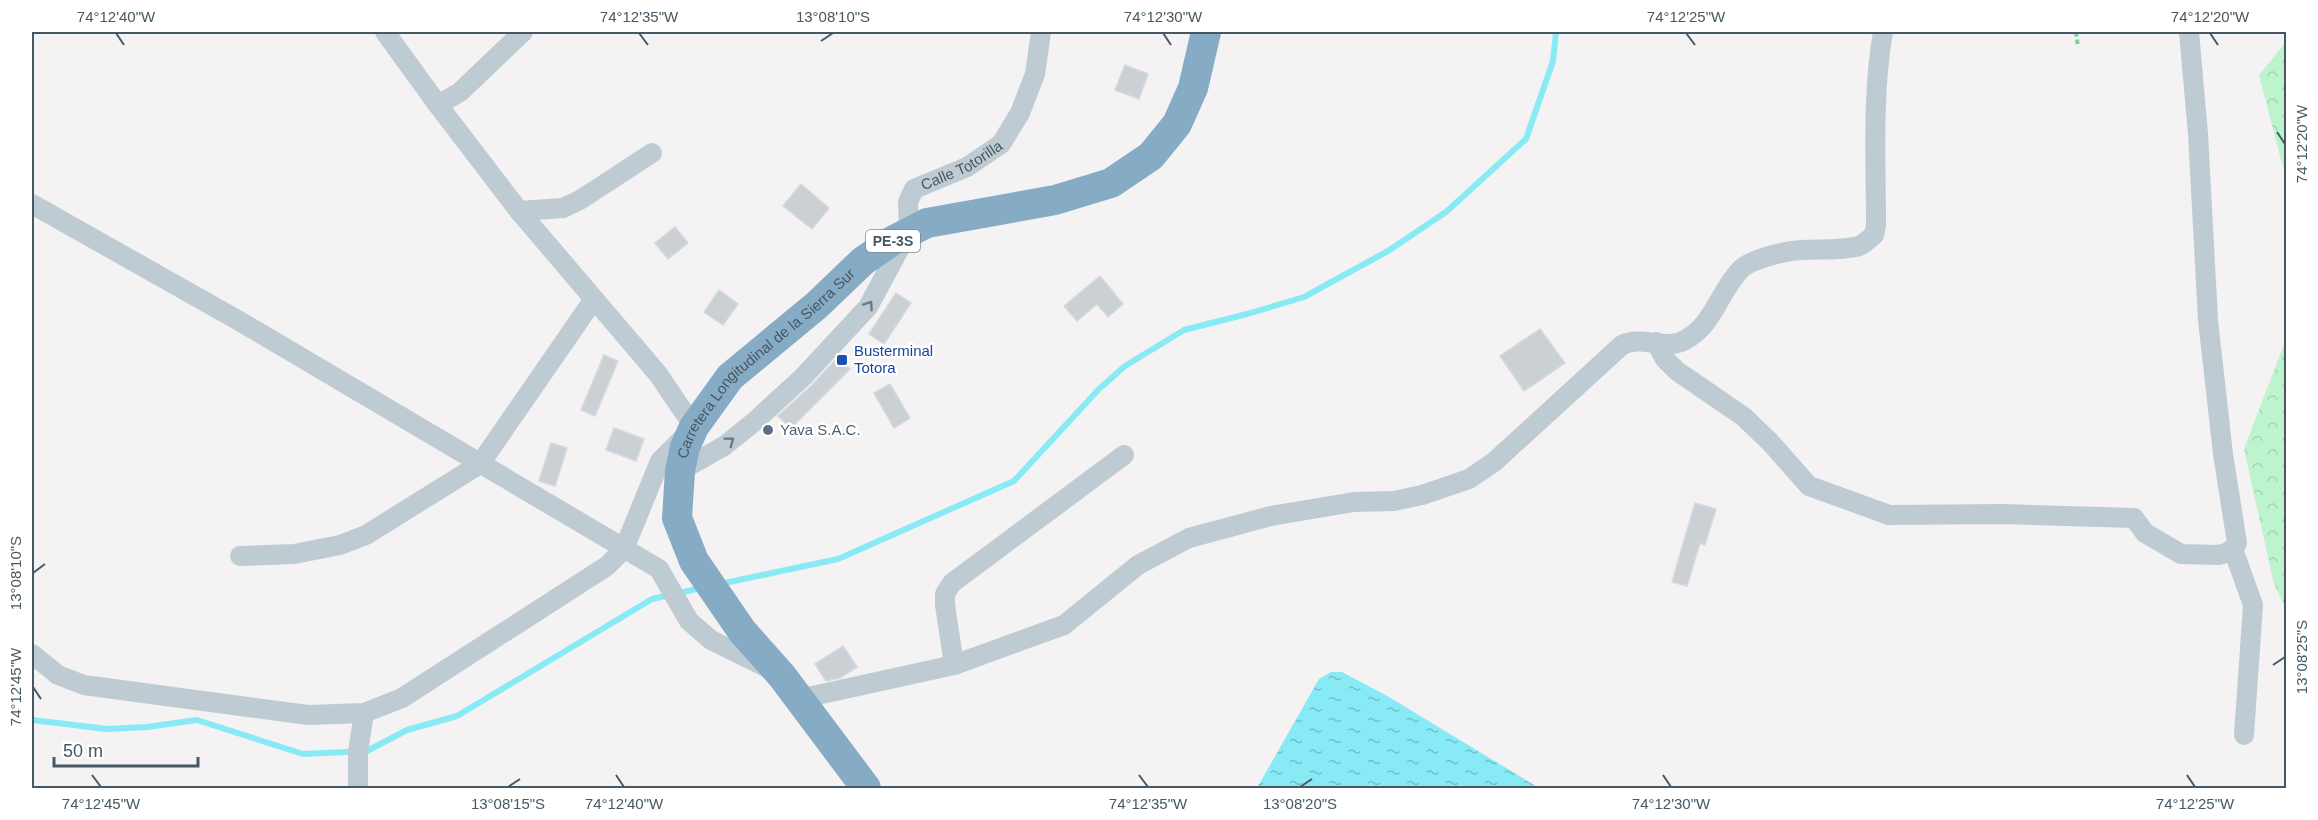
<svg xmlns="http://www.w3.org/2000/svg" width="2318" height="820" viewBox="0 0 2318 820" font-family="Arial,sans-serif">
<defs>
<pattern id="forest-crowns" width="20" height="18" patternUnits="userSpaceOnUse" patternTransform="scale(1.5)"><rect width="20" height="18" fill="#bef4cd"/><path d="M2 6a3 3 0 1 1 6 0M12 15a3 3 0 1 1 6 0" fill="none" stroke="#a5d3b3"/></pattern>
<pattern id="water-ripples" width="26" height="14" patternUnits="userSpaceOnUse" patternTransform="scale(1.5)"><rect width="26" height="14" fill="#87eaf5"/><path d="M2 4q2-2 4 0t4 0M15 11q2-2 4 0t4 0" fill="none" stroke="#70c0ca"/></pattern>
</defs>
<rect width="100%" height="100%" fill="#f4f2f2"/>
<g fill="url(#forest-crowns)">
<polygon points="2286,42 2286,173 2282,164 2259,75"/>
<polygon points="2286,339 2286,609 2274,584 2244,449"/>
</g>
<polygon fill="url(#water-ripples)" points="1331,672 1342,672 1389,697 1539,788 1257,788 1319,679"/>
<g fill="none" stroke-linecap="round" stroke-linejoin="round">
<g stroke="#87eaf5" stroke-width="6">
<polyline points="720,584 838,559 1014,481 1099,389 1125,366 1184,330 1247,314 1304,297 1388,251 1446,212 1526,139 1553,61 1556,32"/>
<polyline points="32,720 107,729 147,727 197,720 303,754 367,751 407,730 457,716 652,599 701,588"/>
</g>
</g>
<g fill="#cbd0d5" stroke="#d5d9de" stroke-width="1.5">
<polygon points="1125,65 1148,74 1139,99 1115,90"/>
<polygon points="801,184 829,208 812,229 783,206"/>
<polygon points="675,227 688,243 668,259 655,243"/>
<polygon points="1100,276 1123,304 1108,317 1097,304 1077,321 1064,306"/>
<polygon points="719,290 738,304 723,325 704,312"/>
<polygon points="896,293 911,303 884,344 869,334"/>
<polygon points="1540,329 1565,363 1524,391 1500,356"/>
<polygon points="604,355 618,361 595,416 581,410"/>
<polygon points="838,357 850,369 791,428 778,416 812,385"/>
<polygon points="890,384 910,418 894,428 874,393"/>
<polygon points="614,428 644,439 636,461 606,450"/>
<polygon points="551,443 567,448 555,486 539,481"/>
<polygon points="1695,503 1716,509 1705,545 1700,543 1687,586 1672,582"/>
<polygon points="843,646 857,667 840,678 826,681 815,664"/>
</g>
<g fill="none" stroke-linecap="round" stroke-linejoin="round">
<polyline stroke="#72d69a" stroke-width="4" stroke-dasharray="4.5 3" stroke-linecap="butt" points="2076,32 2078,47"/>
<g stroke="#bfcbd3" stroke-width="20">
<polyline points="385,32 438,105 460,92 523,32"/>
<polyline points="32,204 241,322 659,569 689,621 711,640 766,667"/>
<polyline points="519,211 563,208 580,200 652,153"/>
<polyline points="1656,342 1665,359 1677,371 1744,417 1771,443 1809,486 1889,515 2003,514 2134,518 2145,533 2181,554 2218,555 2226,553 2233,549 2237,543 2223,454 2208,320 2198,134 2189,32"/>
<path id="s1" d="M680,471L724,446L754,422L803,377L868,307L909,231L908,202L914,189L967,167L1001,144L1020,113L1035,74L1041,32"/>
<polyline points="2233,549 2253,605 2244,735"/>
<polyline points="240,556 294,554 340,545 366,535 480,464 594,299"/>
<polyline points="32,654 58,675 84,685 308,715 364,713 402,698 607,566 624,549 660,461 694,427 658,374 519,211 438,105"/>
<polyline points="954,665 945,605 945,594 952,583 1124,455"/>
<path d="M799,699L954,665L1064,625L1138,565L1189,538L1271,516L1354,502L1394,501L1422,495L1469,479L1494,462L1622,345C1642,335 1666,351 1685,340C1714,325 1720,289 1742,268C1752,260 1768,256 1781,253C1806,246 1834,253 1859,246C1864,244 1869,239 1874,235L1876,225C1876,161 1872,95 1883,32"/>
<polyline points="358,788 358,752 364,713"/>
</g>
<path stroke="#86abc5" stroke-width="30" id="s2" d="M866,788L782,676L742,631L694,561L677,518L680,471L685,447L694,427L730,377L817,305L863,261L892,241L927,223L1055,200L1111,183L1151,156L1177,124L1193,88L1206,32"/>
</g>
<defs><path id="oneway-chevron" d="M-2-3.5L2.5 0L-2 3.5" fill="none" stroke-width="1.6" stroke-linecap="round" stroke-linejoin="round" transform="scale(1.5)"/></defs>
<g stroke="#6b7a84">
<use href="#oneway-chevron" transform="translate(869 305) rotate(-56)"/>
<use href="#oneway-chevron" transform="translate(730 441) rotate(-37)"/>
</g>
<path fill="none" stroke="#475862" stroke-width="2" d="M116,33L124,45M639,33L648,45M1163,33L1171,45M1686,33L1695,45M2210,33L2218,45M821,41L833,33M2277,132L2285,144M33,573L45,564M2273,665L2285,657M33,687L41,699M92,775L101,787M616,775L624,787M1139,775L1148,787M1663,775L1671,787M2187,775L2195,787M508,787L520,779M1300,787L1312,779"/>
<rect fill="#1a4fb4" stroke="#fff" stroke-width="2" x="836" y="354" width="12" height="12" rx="3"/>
<circle fill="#5c6f8a" stroke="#fff" stroke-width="2" cx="768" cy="430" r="6"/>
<g text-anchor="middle" stroke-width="5" stroke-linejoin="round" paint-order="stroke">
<rect fill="#fff" stroke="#7e8a91" stroke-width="1.5" x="866" y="230" width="54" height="22" rx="4.5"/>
<g font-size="14" font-weight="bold" fill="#475862">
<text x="893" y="246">PE-3S</text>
</g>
<g font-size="15" fill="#475862" stroke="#fff">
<text dy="5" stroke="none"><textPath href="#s1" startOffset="434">Calle Totorilla</textPath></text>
<text dy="5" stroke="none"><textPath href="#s2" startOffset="520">Carretera Longitudinal de la Sierra Sur</textPath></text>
</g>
<g font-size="15" fill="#164399" stroke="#fff" text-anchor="start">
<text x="854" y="356">Busterminal<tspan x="854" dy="17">Totora</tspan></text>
</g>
<g font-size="15" fill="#4e5e75" stroke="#fff" text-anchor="start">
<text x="780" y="435">Yava S.A.C.</text>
</g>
</g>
<rect width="2318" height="820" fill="none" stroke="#ffffff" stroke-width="66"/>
<path d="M54 757v9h144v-9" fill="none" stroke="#475862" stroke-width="3"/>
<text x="63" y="757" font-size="18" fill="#475862" stroke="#ffffff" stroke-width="4.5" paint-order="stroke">50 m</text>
<rect x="33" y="33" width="2252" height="754" fill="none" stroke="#475862" stroke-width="2"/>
<g font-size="15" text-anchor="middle" fill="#475862">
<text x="116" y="22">74°12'40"W</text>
<text x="639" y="22">74°12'35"W</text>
<text x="833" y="22">13°08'10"S</text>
<text x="1163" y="22">74°12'30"W</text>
<text x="1686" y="22">74°12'25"W</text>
<text x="2210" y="22">74°12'20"W</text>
<text transform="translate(2302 144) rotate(-90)" y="5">74°12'20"W</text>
<text transform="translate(16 573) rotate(-90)" y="5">13°08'10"S</text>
<text transform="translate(2302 657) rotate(-90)" y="5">13°08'25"S</text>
<text transform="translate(16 687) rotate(-90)" y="5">74°12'45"W</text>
<text x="101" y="809">74°12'45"W</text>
<text x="508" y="809">13°08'15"S</text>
<text x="624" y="809">74°12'40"W</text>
<text x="1148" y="809">74°12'35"W</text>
<text x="1300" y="809">13°08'20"S</text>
<text x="1671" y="809">74°12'30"W</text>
<text x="2195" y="809">74°12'25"W</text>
</g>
</svg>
